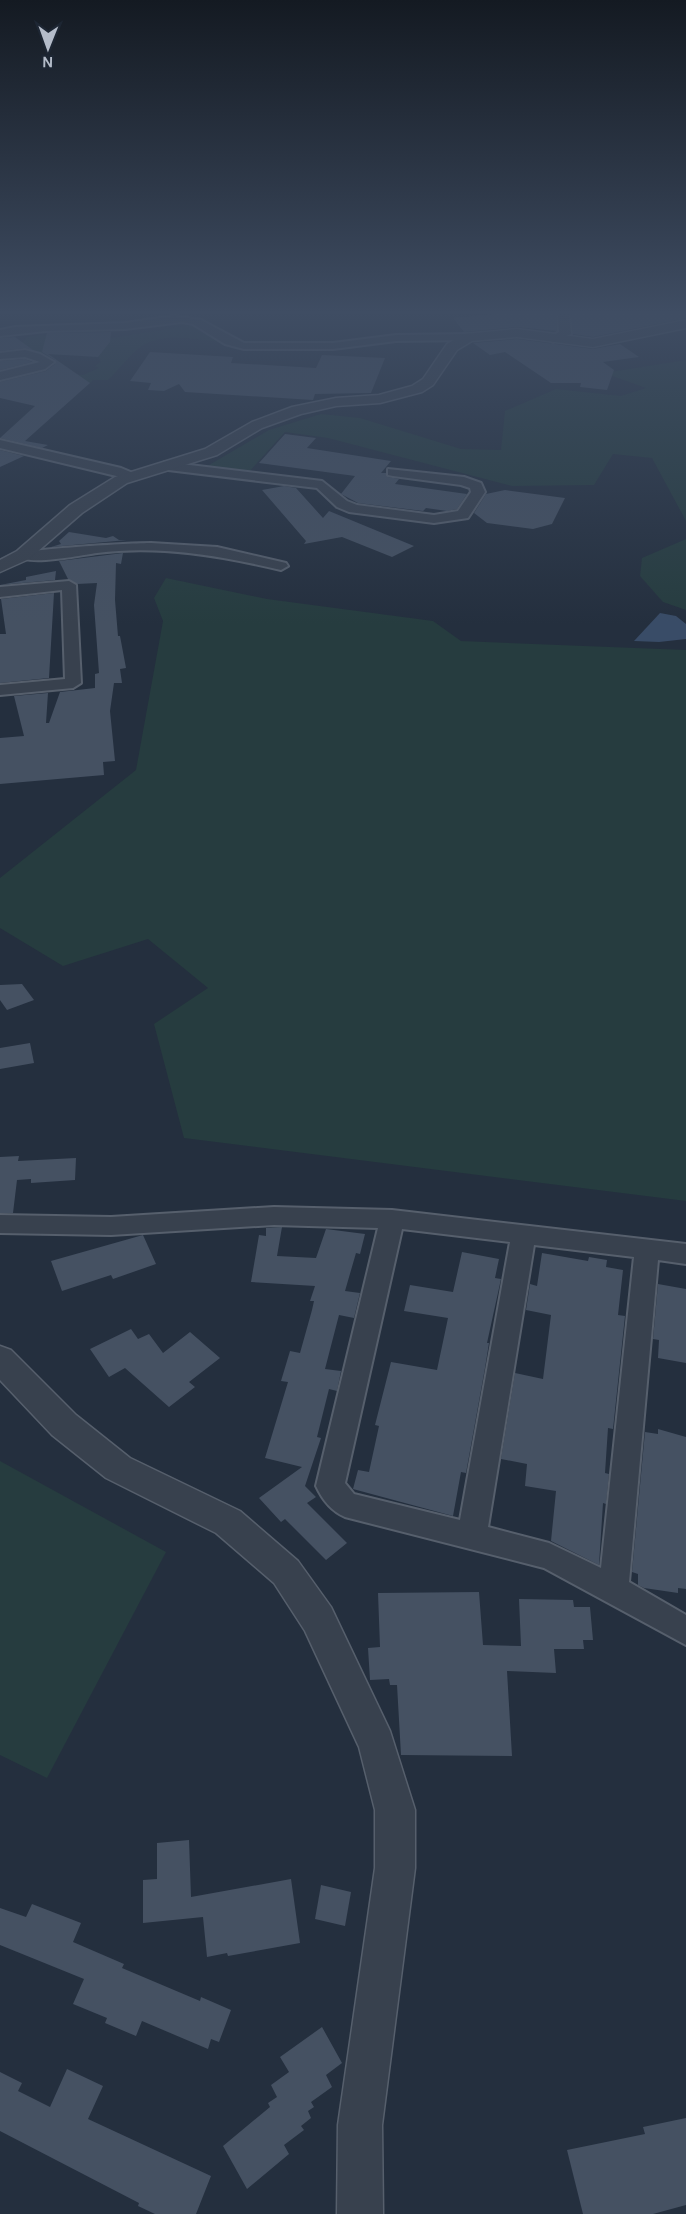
<svg xmlns="http://www.w3.org/2000/svg" width="686" height="2214" viewBox="0 0 686 2214" font-family="Karla,sans-serif">
<rect width="100%" height="100%" fill="#242f3e"/>
<g fill="#263c3f">
<path d="M198,324L232,343C204,342 167,330 142,346C129,355 120,369 108,380H93L89,384L73,374L83,375L99,368L95,366L101,362L98,356L45,354L19,345L28,337L38,335L112,338Z"/>
<polygon points="686,360 686,521 652,458 613,454 594,485 512,486 328,438 285,432 248,473 204,468 269,430 321,414 360,418 461,449 501,450 505,411 556,389 621,396 646,388 604,373"/>
<polygon points="686,539 686,610 663,602 640,576 642,558"/>
<polygon points="166,578 267,599 433,621 461,641 686,650 686,1201 184,1138 154,1024 208,988 148,939 63,966 0,928 0,878 136,770 163,621 154,598"/>
<polygon points="0,1461 166,1552 47,1778 0,1755"/>
</g>
<polygon fill="#394c67" points="660,613 676,616 686,624 686,639 659,642 634,641"/>
<g fill="#455162">
<polygon points="495,314 556,314 557,331 517,327 464,332 453,318"/>
<polygon points="571,314 686,314 686,318 593,337 573,334"/>
<polygon points="111,332 110,342 98,357 48,354 90,383 25,441 48,445 42,448 0,438 35,406 0,398 0,382 46,371 55,364 55,360 42,352 47,333"/>
<polygon points="15,337 33,350 25,348 0,351 0,338"/>
<polygon points="517,339 593,349 620,344 639,357 603,362 614,370 607,390 580,387 581,383 551,383 505,352 490,355 473,343"/>
<polygon points="150,352 233,357 231,363 316,368 322,355 385,358 371,393 315,394 313,400 185,392 179,384 164,391 148,390 151,383 130,381"/>
<polygon points="25,359 32,362 0,370 0,361"/>
<polygon points="285,434 316,438 307,448 391,461 381,473 386,473 388,477 399,479 395,484 467,494 457,509 447,511 426,508 423,511 358,503 341,494 355,476 259,463"/>
<polygon points="0,450 24,456 0,467"/>
<polygon points="284,486 296,488 323,518 329,511 414,546 392,557 342,537 304,544 306,541 262,490"/>
<polygon points="505,490 565,498 552,524 533,529 487,523 474,513 486,494"/>
<polygon points="69,532 106,538 113,536 119,540 127,540 51,547 61,544 59,541"/>
<polygon points="123,553 121,564 116,563 115,600 118,636 120,636 126,668 120,669 122,683 114,683 110,711 115,761 103,762 104,775 0,784 0,738 24,736 14,696 48,693 46,723 49,723 60,692 95,688 95,674 99,673 94,605 97,583 77,584 68,579 59,561"/>
<polygon points="56,571 55,580 0,585 26,580 26,577"/>
<polygon points="54,593 49,678 0,683 0,634 6,634 1,599"/>
<polygon points="22,984 34,1000 7,1010 0,1000 0,985"/>
<polygon points="30,1043 34,1063 0,1069 0,1048"/>
<polygon points="19,1156 18,1161 76,1158 75,1180 31,1183 31,1179 17,1180 13,1213 0,1213 0,1157"/>
<polygon points="282,1227 277,1256 316,1258 326,1229 365,1234 360,1254 356,1253 345,1291 360,1293 354,1318 339,1315 325,1369 341,1371 337,1391 329,1389 317,1437 321,1438 305,1486 316,1497 307,1503 347,1543 326,1560 285,1519 281,1522 259,1498 302,1467 265,1458 288,1382 281,1381 290,1351 300,1353 312,1310 314,1301 310,1301 315,1286 251,1282 259,1235 266,1236 266,1228"/>
<polygon points="143,1235 156,1264 113,1279 111,1275 62,1291 51,1261"/>
<polygon points="462,1252 499,1259 495,1278 501,1279 487,1343 489,1343 485,1368 466,1473 461,1472 453,1516 353,1489 358,1470 369,1472 379,1426 375,1425 391,1362 437,1370 448,1318 404,1311 410,1285 453,1292"/>
<polygon points="542,1253 588,1261 589,1257 607,1260 606,1267 623,1270 618,1315 625,1316 613,1429 608,1428 605,1473 609,1474 606,1504 603,1503 599,1565 551,1541 556,1491 525,1486 527,1464 501,1459 515,1373 543,1379 551,1315 526,1310 530,1284 537,1286"/>
<polygon points="658,1284 686,1289 686,1363 658,1358 659,1340 653,1339"/>
<polygon points="131,1329 138,1339 149,1334 163,1353 190,1332 220,1358 189,1382 195,1387 169,1407 125,1368 109,1377 90,1349"/>
<polygon points="658,1429 686,1437 686,1589 678,1588 678,1593 644,1588 638,1585 638,1574 632,1572 645,1432 658,1434"/>
<polygon points="479,1592 483,1645 521,1646 519,1599 573,1600 574,1607 590,1607 593,1640 583,1640 584,1649 554,1649 556,1673 507,1671 512,1756 401,1755 397,1685 390,1685 389,1679 370,1680 368,1648 380,1647 378,1593"/>
<polygon points="189,1840 191,1897 291,1879 300,1943 228,1956 227,1953 207,1957 203,1917 143,1923 143,1880 157,1879 157,1843"/>
<polygon points="321,1885 351,1892 345,1926 315,1919"/>
<polygon points="32,1904 81,1923 73,1942 124,1964 122,1968 200,2001 201,1997 231,2010 219,2042 211,2039 208,2049 142,2021 136,2036 105,2023 107,2018 73,2004 84,1979 0,1945 0,1908 26,1917"/>
<polygon points="322,2027 342,2063 326,2075 332,2087 311,2102 314,2107 308,2111 311,2118 301,2126 304,2130 284,2145 289,2154 247,2189 223,2146 270,2107 268,2103 277,2097 271,2085 289,2072 280,2057"/>
<polygon points="67,2069 103,2086 88,2119 211,2176 196,2214 155,2214 138,2206 139,2203 0,2131 0,2072 22,2083 18,2091 50,2107"/>
<polygon points="686,2118 686,2205 653,2214 583,2214 567,2150 645,2134 643,2127"/>
</g>
<g fill="none" stroke-linecap="round" stroke-linejoin="round">
<g stroke="#565f6c" stroke-width="4">
<g id="minor">
<polygon points="558,314 569,314 571,334 553,342 547,339 559,332"/>
<polygon points="174,316 201,320 244,343 333,343 396,335 469,334 475,337 469,340 396,341 333,349 244,349 225,344 193,324 182,322 125,329 46,331 0,336 0,330 15,327 125,323"/>
<polygon points="25,350 40,354 54,362 45,369 0,380 0,372 40,362 25,357 0,359 0,353"/>
<polygon points="0,440 121,468 140,476 133,480 0,448"/>
<polygon points="165,462 322,481 347,501 357,505 434,515 458,511 471,492 470,488 461,485 393,476 388,475 388,469 464,477 481,483 485,492 468,518 434,523 349,512 337,507 317,488 160,469 158,466"/>
<path d="M151,543L217,547L286,563L288,566L281,570C222,556 159,545 97,553C81,555 27,567 16,555C22,549 134,543 151,543Z"/>
<polygon points="69,581 76,585 81,683 73,688 0,695 0,685 65,679 62,590 0,597 0,587"/>
<path d="M274,1207L392,1210L686,1244V1264L658,1260L629,1582L686,1615V1645L544,1568L345,1517C331,1511 322,1499 316,1486L378,1228L274,1225L111,1235L0,1233V1215L111,1217ZM402,1229L510,1242L460,1520L354,1494L345,1483ZM534,1245L634,1257L601,1568L549,1543L488,1527Z"/>
</g>
</g>
<g stroke="#565f6c" stroke-width="3">
<g id="tertiary">
<polygon points="686,320 686,328 593,347 517,337 472,341 457,350 433,385 422,392 380,403 336,406 301,414 262,428 217,455 127,483 82,513 29,559 0,572 0,560 17,551 70,505 115,477 205,449 252,422 292,407 336,398 379,395 412,386 423,379 447,344 464,334 517,329 593,339"/>
<polygon points="0,1346 11,1350 76,1415 130,1458 240,1511 298,1561 331,1607 390,1731 415,1810 415,1868 382,2125 383,2214 337,2214 338,2125 375,1868 375,1810 359,1747 305,1631 274,1583 216,1533 106,1478 52,1435 0,1380"/>
</g>
</g>
<use href="#minor" fill="#38414e" fill-rule="evenodd"/>
<use href="#tertiary" fill="#38414e" fill-rule="evenodd"/>
</g>
<linearGradient id="sky" x2="0" y2="1"><stop stop-color="#141a22"/><stop offset="0.5" stop-color="#3f4d63"/><stop offset="1" stop-color="#3f4d63" stop-opacity="0"/></linearGradient>
<rect width="686" height="624" fill="url(#sky)"/>
<g transform="translate(48 48) rotate(181)" stroke="#1d2633" stroke-width="4.5" paint-order="stroke">
<path d="M0-4.5L10 22L0 15L-10 22Z" fill="#b4bcc9"/>
<text y="-9" font-size="16" font-weight="bold" text-anchor="middle" fill="#b4bcc9">N</text>
</g>
</svg>
